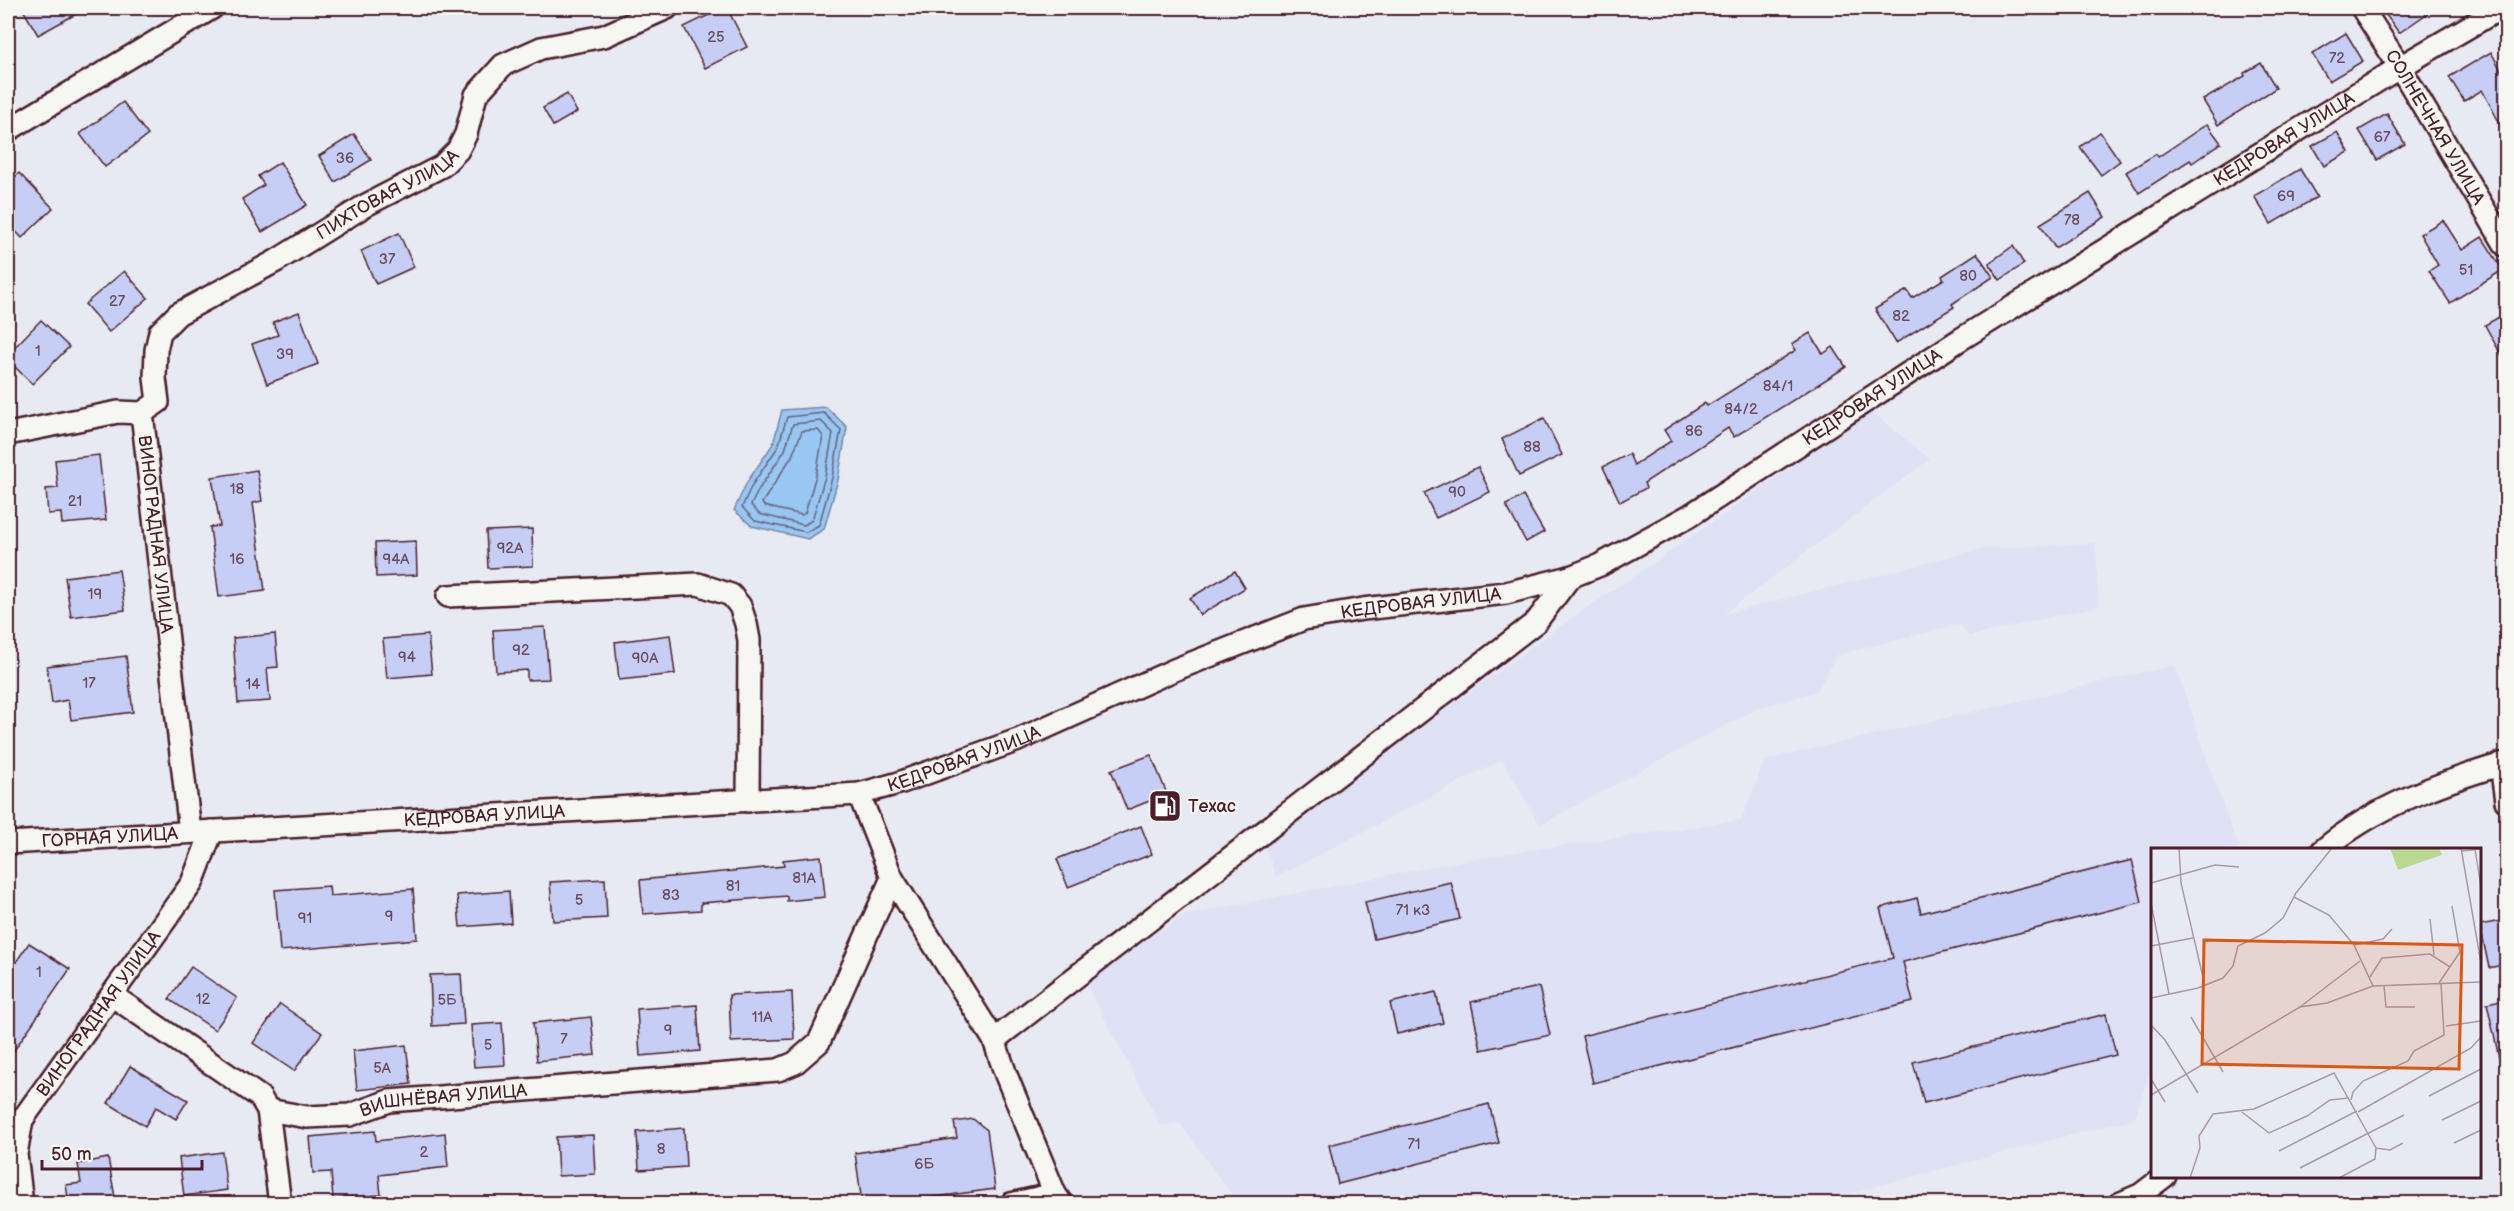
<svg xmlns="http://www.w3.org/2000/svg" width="2514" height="1211" viewBox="0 0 2514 1211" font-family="'Balsamiq Sans',sans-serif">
<rect width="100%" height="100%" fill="#e8eaf3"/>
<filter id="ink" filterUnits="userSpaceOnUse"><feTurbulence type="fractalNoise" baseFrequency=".0167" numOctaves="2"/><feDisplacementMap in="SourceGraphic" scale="12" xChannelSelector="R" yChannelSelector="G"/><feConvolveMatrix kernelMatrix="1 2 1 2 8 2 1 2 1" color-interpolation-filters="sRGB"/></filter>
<g filter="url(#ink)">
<g fill="#dee2f4">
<polygon points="1871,411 1930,459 1724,614 1981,549 2095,543 2099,606 1968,637 1960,624 1837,655 1817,692 1758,708 1540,825 1502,760 1276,877 1264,842 1571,618 1677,547"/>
<polygon points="2175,665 2233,834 2242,849 2152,850 2152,1065 2135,1118 1813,1203 1237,1203 1180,1123 1161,1126 1084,980 1185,915 1476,858 1741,820 1765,760"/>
</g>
<polygon fill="#98c7f3" stroke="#7984a3" stroke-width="1.5" points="826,407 847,427 838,480 824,529 808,539 752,526 734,510 747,482 773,444 782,410"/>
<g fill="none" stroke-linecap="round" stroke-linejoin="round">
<g stroke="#69627b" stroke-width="1.5">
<polygon points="824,413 841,430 832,478 819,525 806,532 755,521 742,507 752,485 778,447 787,417"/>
<polygon points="821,421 833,433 825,477 812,520 804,525 759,514 751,505 759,489 785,450 793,424"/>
<polygon points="802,431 818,430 823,436 816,475 805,513 802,515 764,506 762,503 792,456"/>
</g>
</g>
<g fill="#c7cef6" stroke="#4a1f2b" stroke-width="1.5">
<polygon points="22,8 87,8 38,35"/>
<polygon points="723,8 727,8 747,47 705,68 684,27"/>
<polygon points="2381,8 2435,8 2399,33"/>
<polygon points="2346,33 2363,61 2329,81 2312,54"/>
<polygon points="2491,52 2506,79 2506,135 2482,90 2464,101 2449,77"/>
<polygon points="2261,63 2276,88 2218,125 2203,100 2245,76 2244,73"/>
<polygon points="567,94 577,112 553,126 543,108"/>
<polygon points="123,102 148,135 105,167 80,134"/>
<polygon points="2387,114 2405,144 2377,160 2359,130"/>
<polygon points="2207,124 2221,143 2192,163 2190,160 2139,193 2126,172 2156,154 2158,157"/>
<polygon points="2100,132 2120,161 2101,175 2080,147"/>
<polygon points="2337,132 2349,152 2324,166 2312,146"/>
<polygon points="354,134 371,160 335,182 319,156"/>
<polygon points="280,162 307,205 262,232 242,199 264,185 258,176"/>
<polygon points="2300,169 2317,197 2271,224 2254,196"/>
<polygon points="19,173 53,208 22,238 8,223 8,184"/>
<polygon points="2090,193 2105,217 2055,248 2040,224"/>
<polygon points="2443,220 2462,250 2482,237 2503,270 2450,303 2429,271 2438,265 2420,234"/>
<polygon points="399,233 414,267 376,284 361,251"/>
<polygon points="2013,246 2024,264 2000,280 1989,263"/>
<polygon points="1977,253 1993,277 1952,304 1954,307 1896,343 1875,309 1907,290 1912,298 1944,279 1942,276"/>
<polygon points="124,271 148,298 109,332 85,304"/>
<polygon points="299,312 318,364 267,384 252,344 278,335 273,322"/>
<polygon points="2506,313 2506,364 2485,325"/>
<polygon points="41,320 69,347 32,384 8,360 8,354"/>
<polygon points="1810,333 1823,354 1833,347 1846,367 1734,437 1728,428 1644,483 1646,488 1620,502 1603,467 1629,454 1634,465 1671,441 1664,430 1705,403 1707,406 1796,350 1792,344"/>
<polygon points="1544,418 1562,455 1519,476 1502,439"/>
<polygon points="99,455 106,520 62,524 61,513 48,514 46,489 58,488 55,460"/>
<polygon points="1478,467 1490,492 1436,518 1424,493"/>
<polygon points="257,470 262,501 253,503 265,591 219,597 210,527 220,526 212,477"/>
<polygon points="1523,496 1544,532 1526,542 1506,505"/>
<polygon points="532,529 533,566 488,568 486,531"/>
<polygon points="416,541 417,575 376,577 375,543"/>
<polygon points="119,570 125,610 71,617 65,577"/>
<polygon points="1235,571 1245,588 1200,615 1190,598"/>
<polygon points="545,627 549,679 527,680 527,670 496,672 493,630"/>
<polygon points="275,634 278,667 267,668 270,701 238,703 233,638"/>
<polygon points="428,635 432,674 387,678 383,639"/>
<polygon points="670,635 675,674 619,680 615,642"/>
<polygon points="126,656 133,712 71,720 68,700 52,703 47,666"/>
<polygon points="1151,755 1167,794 1127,810 1111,770"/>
<polygon points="1141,826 1152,854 1068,887 1057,859"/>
<polygon points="821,856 825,897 787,901 787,896 701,903 701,910 643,914 640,880 784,866 783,860"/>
<polygon points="2132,860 2142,902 1903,962 1913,1002 1593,1083 1582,1036 1893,958 1880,908 1917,898 1921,913"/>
<polygon points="605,879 607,918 553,921 550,882"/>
<polygon points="1451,882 1460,919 1374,939 1365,902"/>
<polygon points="329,886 330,896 413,889 417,939 280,951 275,890"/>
<polygon points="509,891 511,923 460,927 457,895"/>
<polygon points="2506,920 2506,964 2489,968 2480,925"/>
<polygon points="29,943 70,969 8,1059 8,974"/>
<polygon points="191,967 237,998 215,1030 169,999"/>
<polygon points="461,974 464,1024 432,1026 430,975"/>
<polygon points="1539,987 1550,1035 1481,1050 1471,1002"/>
<polygon points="792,992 794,1039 731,1042 729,995"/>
<polygon points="1436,992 1443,1023 1397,1034 1390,1003"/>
<polygon points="2506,999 2506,1057 2499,1058 2487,1003"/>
<polygon points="280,1004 322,1033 294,1071 253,1043"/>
<polygon points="697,1005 700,1051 640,1056 637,1009"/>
<polygon points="2106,1014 2116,1055 1924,1103 1913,1062"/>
<polygon points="591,1017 595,1055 537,1061 533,1023"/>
<polygon points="502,1023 505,1065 474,1067 471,1025"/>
<polygon points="406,1045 411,1084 357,1090 353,1051"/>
<polygon points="130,1066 188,1100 176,1119 156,1107 145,1126 108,1103"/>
<polygon points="1489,1104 1499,1143 1338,1184 1329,1145"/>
<polygon points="973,1119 987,1130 995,1189 890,1203 862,1203 855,1153 957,1138 954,1122"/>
<polygon points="684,1128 686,1167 639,1170 637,1132"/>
<polygon points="375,1131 376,1141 445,1133 448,1167 379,1175 381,1195 333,1199 331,1172 313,1173 310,1137"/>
<polygon points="593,1135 595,1174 558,1176 556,1137"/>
<polygon points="222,1152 227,1190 184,1196 179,1158"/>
<polygon points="108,1158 116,1203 69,1203 66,1185 81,1183 78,1164"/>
</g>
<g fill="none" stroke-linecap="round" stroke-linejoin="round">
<g stroke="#4a1f2b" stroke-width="26">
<g id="minor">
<path id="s1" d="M2362,8L2400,67L2506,246"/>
<polyline points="8,130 212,8"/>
<path id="s2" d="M142,413L158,402L155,378L156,350L160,332L178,314L276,261L366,205L442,166L458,150L466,134L476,95L503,65L541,48L604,36L667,8"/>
<path id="s3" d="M142,413L190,832"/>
<polyline points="8,434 118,412 142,413"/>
<polyline points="448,596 698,584 731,595 740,606 746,624 749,640 748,801"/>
<polyline points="2501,764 2506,801"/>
<polyline points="859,794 892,878 994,1040 1006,1075 1055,1194 1062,1204"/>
<path id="s4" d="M8,843L859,794L899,783L1018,740L1174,670L1304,619L1363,609L1506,593L1570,577L1600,565L1689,516L1961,339L2400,67L2501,8"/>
<path d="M2323,850C2375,806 2442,782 2506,763"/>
<polyline points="113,996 260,1097 268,1110 280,1204"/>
<polyline points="994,1040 1536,622 1570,577"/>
<path id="s5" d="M268,1110L307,1117L350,1115L389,1101L778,1070L795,1063L819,1042L892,878"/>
<path id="s6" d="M22,1204L16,1154L22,1120L192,883L212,831"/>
<polyline points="1011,1204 1055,1194"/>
<polyline points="2119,1204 2140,1195 2165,1176"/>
</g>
</g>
<use href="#minor" stroke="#f6f6f2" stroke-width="21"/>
</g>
</g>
<defs>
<g id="fuel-square" transform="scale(1.725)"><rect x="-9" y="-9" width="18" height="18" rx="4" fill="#4a1f2b" stroke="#f6f6f2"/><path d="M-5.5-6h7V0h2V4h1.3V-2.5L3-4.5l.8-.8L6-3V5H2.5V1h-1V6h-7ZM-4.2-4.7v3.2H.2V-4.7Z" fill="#fff"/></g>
</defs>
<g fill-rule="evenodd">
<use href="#fuel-square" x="1165" y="806"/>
</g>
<g text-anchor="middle" stroke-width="4.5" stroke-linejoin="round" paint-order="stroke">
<g font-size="15" fill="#694b5e">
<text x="716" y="42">25</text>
<text x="2337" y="63">72</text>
<text x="2382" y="142">67</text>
<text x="345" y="163">36</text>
<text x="2286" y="201">69</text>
<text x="2072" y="225">78</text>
<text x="387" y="264">37</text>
<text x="2466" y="275">51</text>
<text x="1968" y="281">80</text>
<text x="117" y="306">27</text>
<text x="1901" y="321">82</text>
<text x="38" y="356">1</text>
<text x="285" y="359">39</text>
<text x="1778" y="391">84/1</text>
<text x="1741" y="414">84/2</text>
<text x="1694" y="436">86</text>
<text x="1532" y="452">88</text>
<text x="237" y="494">18</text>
<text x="1457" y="497">90</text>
<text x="75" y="506">21</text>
<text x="510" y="553">92А</text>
<text x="237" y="564">16</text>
<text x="396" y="564">94А</text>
<text x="95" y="599">19</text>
<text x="521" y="655">92</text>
<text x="407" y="662">94</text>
<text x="645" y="663">90А</text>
<text x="89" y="688">17</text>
<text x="253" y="689">14</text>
<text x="804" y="883">81А</text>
<text x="733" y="891">81</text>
<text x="671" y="900">83</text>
<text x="579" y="905">5</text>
<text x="1413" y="915">71 к3</text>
<text x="389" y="921">9</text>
<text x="305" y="923">91</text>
<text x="39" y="977">1</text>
<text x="203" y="1004">12</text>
<text x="447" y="1005">5Б</text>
<text x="762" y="1022">11А</text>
<text x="668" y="1035">9</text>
<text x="564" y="1044">7</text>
<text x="488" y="1050">5</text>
<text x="382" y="1073">5А</text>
<text x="1414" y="1149">71</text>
<text x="661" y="1154">8</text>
<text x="424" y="1157">2</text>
<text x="924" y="1169">6Б</text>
</g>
<g font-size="18" fill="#4a1f2b" stroke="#f6f6f2">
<text dy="6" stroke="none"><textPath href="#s1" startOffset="140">СОЛНЕЧНАЯ УЛИЦА</textPath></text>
<text dy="6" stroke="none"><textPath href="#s4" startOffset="2439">КЕДРОВАЯ УЛИЦА</textPath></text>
<text dy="6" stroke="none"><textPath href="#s2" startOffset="357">ПИХТОВАЯ УЛИЦА</textPath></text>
<text dy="6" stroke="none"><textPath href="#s4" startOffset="1953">КЕДРОВАЯ УЛИЦА</textPath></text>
<text dy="6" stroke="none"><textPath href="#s3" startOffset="122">ВИНОГРАДНАЯ УЛИЦА</textPath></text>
<text dy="6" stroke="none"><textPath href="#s4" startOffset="1449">КЕДРОВАЯ УЛИЦА</textPath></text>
<text dy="6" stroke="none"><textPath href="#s4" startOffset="963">КЕДРОВАЯ УЛИЦА</textPath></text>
<text dy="6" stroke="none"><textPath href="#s4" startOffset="477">КЕДРОВАЯ УЛИЦА</textPath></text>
<text dy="6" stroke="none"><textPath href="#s4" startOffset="102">ГОРНАЯ УЛИЦА</textPath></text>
<text dy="6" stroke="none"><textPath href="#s6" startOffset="216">ВИНОГРАДНАЯ УЛИЦА</textPath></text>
<text dy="6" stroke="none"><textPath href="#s5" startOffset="178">ВИШНЁВАЯ УЛИЦА</textPath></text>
</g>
<g font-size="18" fill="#4a1f2b" stroke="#f6f6f2" text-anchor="start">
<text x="1188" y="812">Техас</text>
</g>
</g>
<g transform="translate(2151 848)">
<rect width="330" height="330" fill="#e8eaf3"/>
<path d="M239,0H288L291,7L247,22Z" fill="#b9d992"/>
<path fill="none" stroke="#a999a3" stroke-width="1.5" d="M28,0L30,35L54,138M310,0L330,115M324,1L330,39M311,3L330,1M0,35L64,17L88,19M143,49L178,67L203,97L222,138M0,55L18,146M279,71L283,107M203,97L232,91L241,81M0,98L42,90M219,129L231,110L279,106L299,119M288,135L309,104L301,58M330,135V154M233,138L235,159H264M0,150L47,140L72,130L82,118L87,98L114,85L132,70L145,45L181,0M149,159L209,113M40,169L72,224M0,177L14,192L47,245M295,178L330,173M0,231L14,254M0,247L149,159L176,155L222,138L330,134M278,248L330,221M200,252L202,244L212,233L257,213L263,203L293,187L290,135M91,264L118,285L156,268L179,252L198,250M207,264L320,200L330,189M291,272L330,253M303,295L330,282M128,303L206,263M149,320L253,267M39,330L49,300L48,288L62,266L103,261L183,225L225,300M188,330L224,311L225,300L239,302L252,295"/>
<path fill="#e0560e" fill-opacity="0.15" stroke="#e0560e" stroke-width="3" d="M53,92L311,97L308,221L51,216Z"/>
<rect width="330" height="330" fill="none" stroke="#4a1f2b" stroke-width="3"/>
</g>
<rect width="2514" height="1211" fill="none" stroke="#f6f6f2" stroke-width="30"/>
<rect x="15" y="15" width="2484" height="1181" fill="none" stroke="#4a1f2b" stroke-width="2" filter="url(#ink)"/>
<path d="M42 1160v9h160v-9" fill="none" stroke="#4a1f2b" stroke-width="3"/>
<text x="51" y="1160" font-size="18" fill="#4a1f2b" stroke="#f6f6f2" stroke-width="4.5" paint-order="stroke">50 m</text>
</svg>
